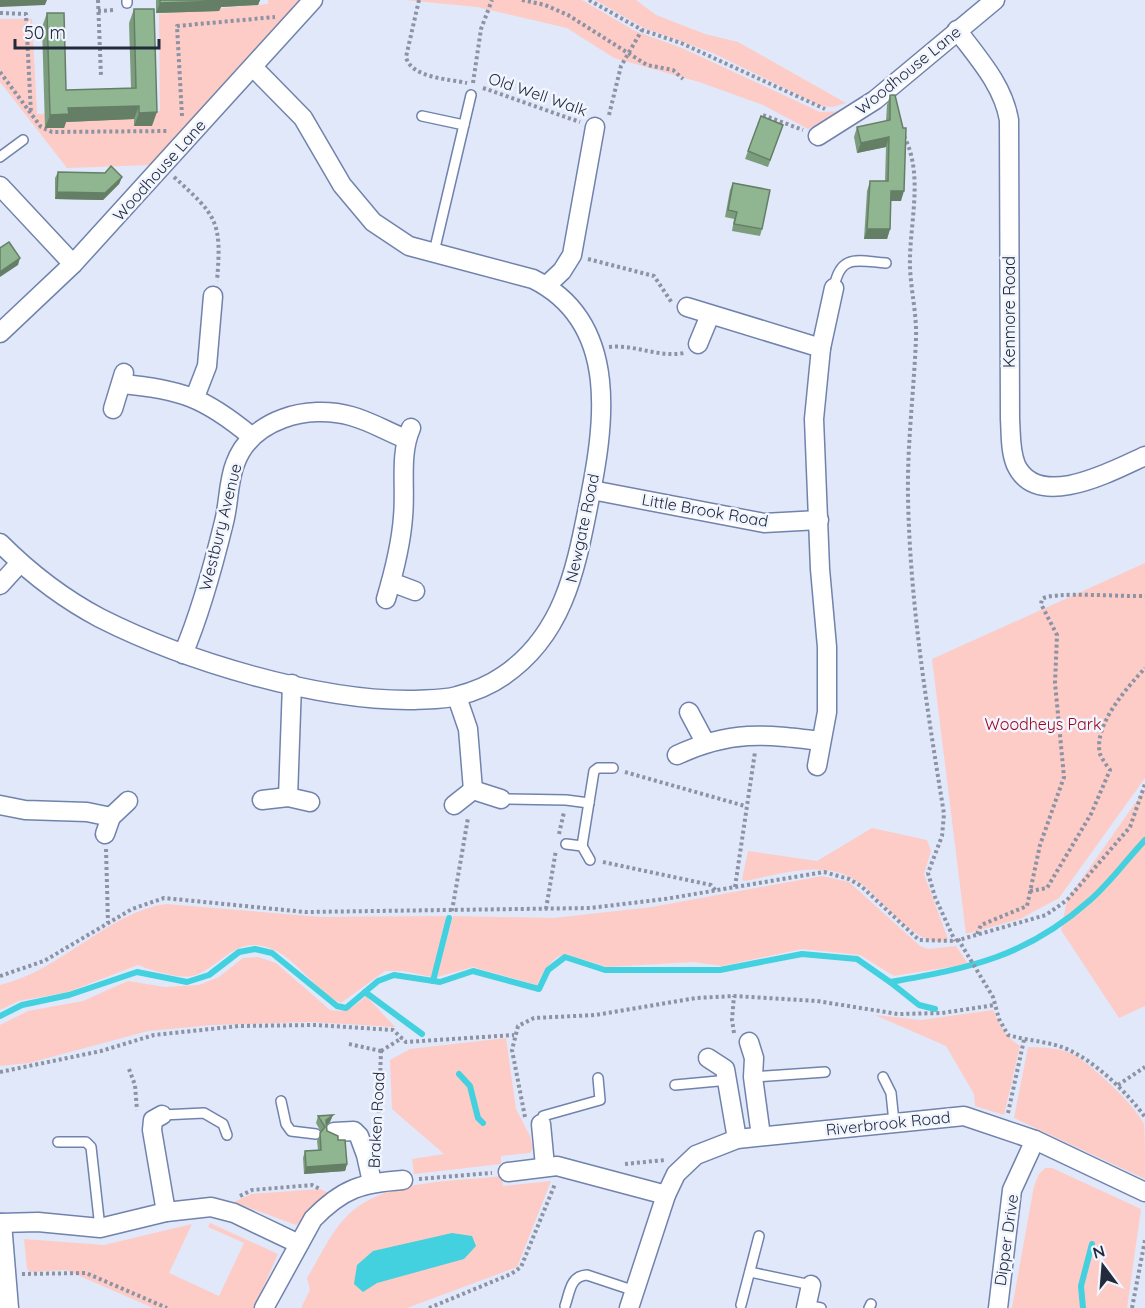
<svg xmlns="http://www.w3.org/2000/svg" width="1145" height="1308" viewBox="0 0 1145 1308" font-family="Quicksand,sans-serif">
<rect width="100%" height="100%" fill="#e0e8fa"/>
<g fill="#fdccc7">
<polygon points="268,0 301,0 151,165 67,168 0,82 0,19 32,19 37,114 160,111 159,14 268,4"/>
<polygon points="405,0 582,0 635,31 682,48 820,112 844,111 808,129 763,105 699,82 614,58 567,28 477,7"/>
<polygon points="595,0 636,0 656,15 705,34 738,42 846,103 833,107 821,106 713,53 644,28"/>
<polygon points="1145,563 1145,778 1059,898 1020,919 966,934 932,659"/>
<polygon points="1145,789 1145,1006 1119,1018 1061,930 1067,900"/>
<path d="M872,828L927,840L931,851L924,874L948,939C921,954 881,898 860,883C825,858 783,874 744,881L742,879L748,851L817,861Z"/>
<path d="M822,876L849,882L920,946L928,949L956,946L968,964L894,976L860,955L802,949L722,966L693,962L607,967L566,954C551,957 543,972 537,985L473,967L437,977L453,916L554,918L652,907Z"/>
<path d="M166,904L321,917L446,916L432,977L403,971H385L341,1003C312,990 295,953 263,946C232,939 219,969 192,976C180,979 150,970 138,965L68,992L19,1001L0,1010V985C61,971 108,912 166,904Z"/>
<path d="M258,957L276,963L330,1010C346,1013 354,1007 366,996L395,1027L310,1022L212,1025L148,1031L29,1063L0,1066V1025L28,1011L83,1001L128,981L165,987L199,985L219,977L243,958Z"/>
<path d="M993,1010C1000,1025 1005,1037 1020,1046L1004,1115L975,1106L974,1094L946,1046L875,1015L921,1020Z"/>
<polygon points="506,1038 516,1109 530,1136 533,1149 530,1153 501,1156 501,1164 414,1174 412,1159 444,1154 392,1109 390,1060 410,1049"/>
<path d="M1028,1047C1044,1048 1060,1047 1074,1055C1093,1066 1134,1104 1144,1124C1145,1134 1145,1167 1145,1179L1014,1118Z"/>
<polygon points="1045,1168 1052,1168 1141,1209 1127,1308 1012,1308 1034,1186 1039,1174"/>
<path d="M502,1176L503,1186L551,1181L517,1267L407,1308H301L310,1290L307,1278C320,1257 332,1229 351,1212C390,1179 453,1182 502,1176Z"/>
<polygon points="320,1189 327,1192 302,1221 296,1225 234,1202 251,1194"/>
<polygon points="210,1223 278,1254 254,1308 153,1308 66,1270 30,1272 27,1269 24,1239 104,1245 192,1224 169,1273 219,1296 244,1243 208,1227"/>
</g>
<polygon fill="#43d0df" points="452,1233 472,1236 476,1246 464,1259 377,1283 363,1292 354,1284 357,1265 373,1251"/>
<g fill="none" stroke-linecap="round" stroke-linejoin="round">
<g stroke="#43d0df" stroke-width="6">
<polyline points="433,981 449,918"/>
<polyline points="890,982 919,1005 935,1009"/>
<polyline points="365,992 422,1034"/>
<path d="M0,1016L22,1005L69,995L137,972L187,982L209,975L239,952L255,949L272,953L337,1006L346,1008L378,981L394,975L440,982L473,971L539,989L548,970L565,957L605,970H720L802,954L857,959L890,982C970,968 1026,957 1089,901C1110,883 1126,860 1145,840"/>
<polyline points="459,1074 470,1086 478,1118 483,1123"/>
<polyline points="1083,1308 1081,1286 1092,1244"/>
</g>
<g stroke="#7183ac" stroke-width="12">
<g id="service">
<polyline points="127,0 127,3"/>
<polyline points="422,116 464,125"/>
<polyline points="0,157 23,140"/>
<polyline points="434,252 471,95"/>
<path d="M834,288C840,253 858,261 886,263"/>
<polyline points="501,799 566,800 589,803"/>
<polyline points="566,844 582,846 590,860"/>
<polyline points="582,846 594,771 598,768 613,768"/>
<polyline points="753,1077 825,1072"/>
<polyline points="883,1077 891,1093 894,1122"/>
<polyline points="675,1085 729,1080"/>
<polyline points="281,1101 286,1124 291,1131 316,1134"/>
<polyline points="162,1115 204,1113 223,1124 227,1135"/>
<polyline points="541,1124 543,1116 600,1100 598,1078"/>
<polyline points="58,1142 86,1142 91,1147 100,1228"/>
<polyline points="750,1272 811,1285"/>
<polyline points="741,1305 759,1236"/>
<polyline points="806,1305 821,1308"/>
<path d="M565,1306C570,1292 570,1276 587,1275L635,1291"/>
<polyline points="869,1308 871,1304"/>
</g>
</g>
<g stroke="#7183ac" stroke-width="21">
<g id="minor">
<path d="M957,30C978,58 1003,85 1009,120L1010,419C1011,434 1010,451 1016,465C1038,512 1114,470 1145,456"/>
<polyline points="818,136 875,100 995,0"/>
<polyline points="0,186 73,264"/>
<polyline points="546,286 562,271 572,255 595,127"/>
<polyline points="687,307 821,348"/>
<polyline points="0,333 73,264 313,0"/>
<polyline points="698,344 710,315"/>
<path d="M121,384C181,389 205,398 251,436"/>
<polyline points="195,397 207,366 213,296"/>
<polyline points="113,409 124,373"/>
<polyline points="592,490 764,523 819,520"/>
<path d="M0,543C29,572 64,599 100,618C185,661 317,701 412,700C427,699 443,700 457,696C473,692 490,685 503,676C562,636 575,573 588,507C604,428 622,323 533,279L409,246L373,222L342,185L303,118L253,67"/>
<polyline points="391,582 415,591"/>
<polyline points="0,585 20,563"/>
<path d="M386,599C394,572 401,545 403,517C406,488 399,455 411,428"/>
<path d="M183,654C201,612 213,567 224,522C229,503 228,482 235,464C251,419 308,404 351,416C370,421 388,432 406,439"/>
<polyline points="457,697 468,729 473,790"/>
<polyline points="689,712 705,742"/>
<path d="M677,755C731,730 764,734 821,741"/>
<polyline points="817,766 827,712 827,647 820,569 814,419 821,348 834,288"/>
<polyline points="288,797 292,684"/>
<polyline points="262,800 288,797 310,802"/>
<polyline points="0,805 25,810 87,812 111,817"/>
<polyline points="454,805 473,790 501,799"/>
<polyline points="105,834 111,817 128,801"/>
<polyline points="749,1042 754,1058 753,1077 761,1136"/>
<polyline points="708,1058 725,1069 737,1139"/>
<polyline points="162,1115 153,1120 152,1130 166,1212"/>
<polyline points="541,1124 545,1166"/>
<polyline points="334,1132 354,1131 359,1136 366,1155 372,1182"/>
<polyline points="508,1172 557,1166 666,1195"/>
<polyline points="0,1223 38,1222 100,1228 166,1212 211,1207 234,1213 299,1244"/>
<polyline points="2,1223 9,1308"/>
<path d="M264,1308L313,1219C343,1188 362,1183 403,1180"/>
<polyline points="629,1308 666,1195 676,1174 696,1155 737,1139 964,1116 1035,1140 1145,1192"/>
<polyline points="806,1308 811,1285"/>
<polyline points="998,1308 1012,1190 1035,1140"/>
</g>
</g>
<g stroke="#8b93a4" stroke-width="4" stroke-dasharray="3 3" stroke-linecap="butt">
<polyline points="98,0 101,76"/>
<path d="M419,0L406,57C411,78 449,79 467,83"/>
<polyline points="522,0 545,5 568,15 647,65 673,70 683,79"/>
<polyline points="589,0 642,30 681,43 825,109"/>
<polyline points="98,11 115,10"/>
<polyline points="0,13 26,14 31,114"/>
<polyline points="0,72 41,127 52,132 169,131"/>
<polyline points="473,83 481,29 492,0"/>
<polyline points="483,88 580,122"/>
<polyline points="609,115 621,66 642,30"/>
<polyline points="763,115 803,130"/>
<polyline points="182,116 177,26 275,17"/>
<path d="M904,136C923,173 911,217 910,257C909,284 917,311 916,338C914,391 907,444 908,497C910,604 927,708 944,814L942,836L928,873L935,897L955,941"/>
<path d="M174,177C217,216 222,221 217,281"/>
<polyline points="588,259 654,276 672,303"/>
<path d="M609,347C635,344 658,358 684,353"/>
<polyline points="625,772 745,806"/>
<polyline points="559,834 564,812"/>
<polyline points="106,849 108,923"/>
<polyline points="603,862 711,885 716,891"/>
<polyline points="735,887 755,752"/>
<path d="M1030,891L1047,888L1091,814L1110,770C1107,766 1102,759 1100,754C1093,725 1127,688 1145,668"/>
<polyline points="546,909 556,850"/>
<polyline points="452,911 468,818"/>
<path d="M977,934L981,925L1027,906L1040,845L1064,777L1055,683L1057,635L1041,604L1042,599C1052,591 1125,597 1145,596"/>
<path d="M958,939L993,997L999,1019L1008,1035C1025,1040 1042,1041 1059,1046C1090,1056 1126,1091 1145,1117"/>
<polyline points="0,976 44,961 132,909 164,898 305,912 590,908 665,899 824,872 849,879 861,886 919,940 955,941 1046,915 1067,900 1130,827 1145,784"/>
<polyline points="734,1033 732,1020 734,996"/>
<polyline points="349,1044 381,1051"/>
<polyline points="381,1051 402,1038"/>
<polyline points="129,1069 135,1085 137,1110"/>
<polyline points="0,1072 101,1051 154,1035 239,1026 316,1025 393,1030 406,1042 514,1035"/>
<polyline points="1118,1085 1145,1067"/>
<polyline points="1008,1113 1024,1040"/>
<polyline points="525,1117 512,1050 518,1026 534,1018 595,1015 696,998 734,996 817,1001 898,1014 942,1013 995,1005"/>
<polyline points="378,1131 381,1051"/>
<polyline points="625,1164 665,1160"/>
<polyline points="419,1179 492,1173"/>
<polyline points="240,1196 252,1190 312,1185 320,1189"/>
<polyline points="22,1274 86,1273 167,1308"/>
<polyline points="429,1308 511,1274 521,1267 555,1184"/>
<polyline points="1132,1308 1145,1240"/>
</g>
<use href="#service" stroke="#fff" stroke-width="9"/>
<use href="#minor" stroke="#fff" stroke-width="18"/>
</g>
<g fill="#7c9d7d">
<polygon points="156,0 260,0 258,5 221,7 219,11 156,13"/>
<polygon points="134,9 152,126 134,126 134,119 66,122 64,128 45,128 42,27 47,13 66,90 131,88 129,23"/>
<polygon points="890,95 901,201 891,201 890,229 887,239 864,239 867,191 870,181 885,181 886,147 857,153 854,137 857,127 886,121 887,105"/>
<polygon points="761,116 783,125 768,167 745,159"/>
<polygon points="58,172 105,173 122,177 119,184 103,200 55,199 55,178"/>
<polygon points="733,183 762,229 760,236 732,231 734,219 725,217 730,190"/>
<polygon points="318,1116 330,1122 327,1125 327,1131 338,1140 347,1164 345,1171 304,1174 303,1158 305,1151 318,1150 317,1141 321,1132 316,1123"/>
</g>
<g fill="#657f66">
<polygon points="0,0 47,0 45,5 0,7"/>
<polygon points="221,0 260,0 258,5 221,7 219,11 156,13 160,3"/>
<polygon points="139,106 134,119 66,122 64,128 45,128 50,115 68,108"/>
<polygon points="157,112 152,126 134,126 139,113"/>
<polygon points="889,137 886,147 857,153 861,143"/>
<polygon points="122,177 119,184 103,200 55,199 57,192"/>
<polygon points="891,191 904,191 901,201 887,201"/>
<polygon points="867,229 890,229 887,239 864,239"/>
<polygon points="20,258 18,265 0,277 0,272"/>
<polygon points="333,1115 330,1122 324,1127 326,1120"/>
<polygon points="347,1164 345,1171 304,1174 306,1167"/>
</g>
<g fill="#90b691" stroke="#657f66" stroke-width="1.5">
<polygon points="160,0 223,0 223,1 160,3"/>
<polygon points="134,9 154,9 157,112 139,113 139,106 68,108 69,114 50,115 47,13 64,13 66,90 136,88"/>
<polygon points="890,95 895,95 903,128 906,128 904,191 891,191 890,229 867,229 870,181 888,181 889,137 861,143 857,127 890,120"/>
<polygon points="761,116 783,125 770,160 748,151"/>
<polygon points="111,166 122,177 105,193 57,192 58,172 105,173"/>
<polygon points="733,183 770,190 762,229 734,224 737,212 728,210"/>
<polygon points="9,242 20,258 0,272 0,248"/>
<polygon points="333,1115 326,1120 327,1131 338,1136 338,1140 345,1140 347,1164 306,1167 305,1151 321,1150 320,1133 325,1127 318,1116"/>
</g>
<g text-anchor="middle" stroke-width="5" stroke-linejoin="round" paint-order="stroke">
<g font-size="16" fill="#222a3b" stroke="#f1f5ff">
<text transform="translate(908 70) rotate(-39)" y="6">Woodhouse Lane</text>
<text transform="translate(538 94) rotate(19)" y="6">Old Well Walk</text>
<text transform="translate(159 170) rotate(-48)" y="6">Woodhouse Lane</text>
<text transform="translate(1009 312) rotate(-90)" y="6">Kenmore Road</text>
<text transform="translate(705 510) rotate(10)" y="6">Little Brook Road</text>
<text transform="translate(220 527) rotate(-76)" y="6">Westbury Avenue</text>
<text transform="translate(582 528) rotate(-78)" y="6">Newgate Road</text>
<text transform="translate(376 1120) rotate(-87)" y="6">Braken Road</text>
<text transform="translate(888 1123) rotate(-6)" y="6">Riverbrook Road</text>
<text transform="translate(1006 1240) rotate(-82)" y="6">Dipper Drive</text>
</g>
<g font-size="16" fill="#9e0416" stroke="#f1f5ff">
<text x="1043" y="730">Woodheys Park</text>
</g>
</g>
<g transform="translate(1103 1266) rotate(344)" stroke="#f1f5ff" stroke-width="4.5" paint-order="stroke">
<path d="M0-4.5L10 22L0 15L-10 22Z" fill="#222a3b"/>
<text y="-9" font-size="16" font-weight="bold" text-anchor="middle" fill="#222a3b">N</text>
</g>
<path d="M15 39v9h144v-9" fill="none" stroke="#222a3b" stroke-width="3"/>
<text x="24" y="39" font-size="18" fill="#222a3b" stroke="#f1f5ff" stroke-width="4.5" paint-order="stroke">50 m</text>
</svg>
